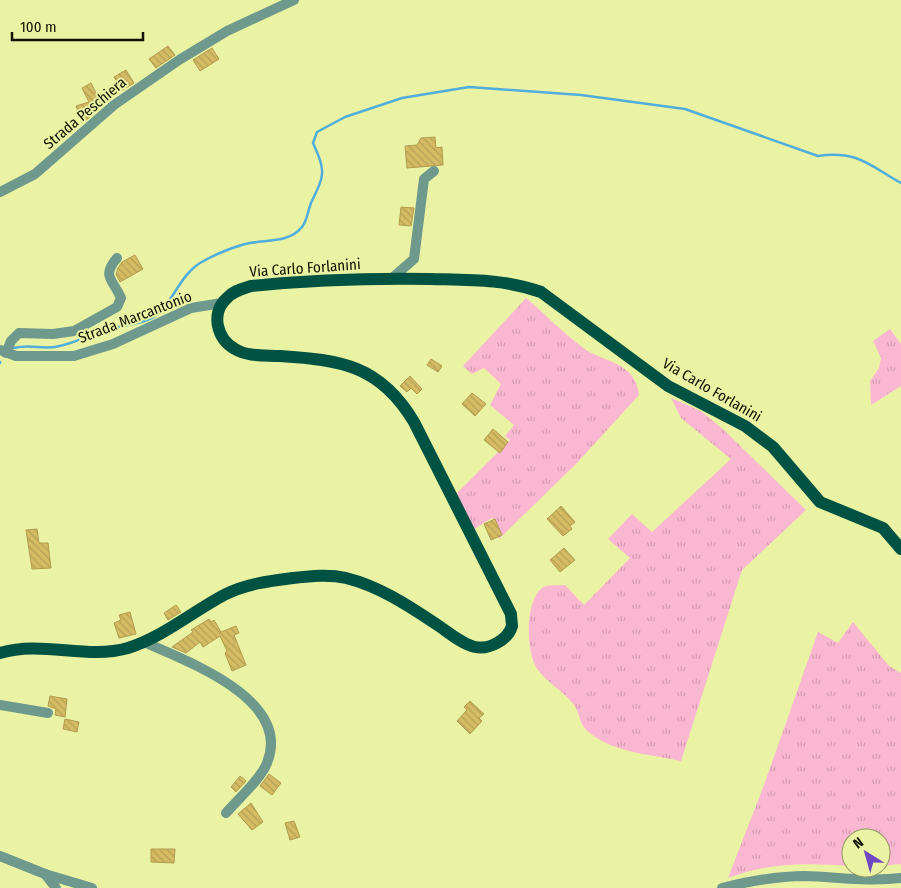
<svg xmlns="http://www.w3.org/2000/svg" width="901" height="888" viewBox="0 0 901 888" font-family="'Fira Sans Condensed',sans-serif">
<defs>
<pattern id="grass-tufts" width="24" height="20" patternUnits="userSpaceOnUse" patternTransform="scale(1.25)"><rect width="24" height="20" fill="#fab7d1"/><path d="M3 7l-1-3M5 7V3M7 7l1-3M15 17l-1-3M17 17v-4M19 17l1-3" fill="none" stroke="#d59cb2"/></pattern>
<pattern id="building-back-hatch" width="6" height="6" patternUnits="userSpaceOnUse" patternTransform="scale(1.25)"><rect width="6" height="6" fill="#d4bb64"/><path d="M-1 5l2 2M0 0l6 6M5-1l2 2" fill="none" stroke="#b5a055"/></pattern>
</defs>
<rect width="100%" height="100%" fill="#eaf3a3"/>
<g fill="url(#grass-tufts)">
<path d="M526,298C545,314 562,332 582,347C602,363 635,360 639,395L576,464L499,539L492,518L471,531L455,495L510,440L505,436L514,425L490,405L501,384L484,368L472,374L463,366Z"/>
<polygon points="890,329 901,344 901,386 871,405 870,381 879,368 881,358 873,341"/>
<path d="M671,398L701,411L725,431L806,510L742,570L681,761C654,755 620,753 597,738C576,725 584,721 574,705C564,691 546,683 536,667C526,650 525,601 542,588C547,584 558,586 565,585L584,605L630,558L608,539L632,514L652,532L731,459L681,418Z"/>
<path d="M853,622L889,666L901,673V864L881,866V838H851V866C806,863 770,862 728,878L764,785L818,632L838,643Z"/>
</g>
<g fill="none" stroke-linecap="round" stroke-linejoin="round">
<g stroke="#50addc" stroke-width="2.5">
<path d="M14,348C29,344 41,349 55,347C74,344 88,335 105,330C122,325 146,325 159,313C174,299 180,276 200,263C212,256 231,248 245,244C265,239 288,244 302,227C307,221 308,210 311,203C325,174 326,172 313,143L317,132L345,117L402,98L469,87L581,95L685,109L818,156C857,150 869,165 901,183"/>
<polyline points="0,363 0,362"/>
</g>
</g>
<g fill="url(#building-back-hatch)" stroke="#b29c4d">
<polygon points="168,46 175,55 156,68 149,59"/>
<polygon points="212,48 219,59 200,71 193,60"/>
<polygon points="126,70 134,83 119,92 114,84 117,82 114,77"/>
<polygon points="91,83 102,105 88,112 90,117 82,123 76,106 89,102 82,88"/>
<polygon points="435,137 436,148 442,147 443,165 407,168 405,146 417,145 421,138"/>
<polygon points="401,207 414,208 411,226 399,225"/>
<polygon points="135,255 143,269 120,282 116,274 118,268 122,262"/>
<polygon points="431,359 442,366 438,372 427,365"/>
<polygon points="410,376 422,389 417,394 411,388 407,392 400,386"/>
<polygon points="472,393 486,404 475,416 462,404"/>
<polygon points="493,429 508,442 500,453 484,440"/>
<polygon points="561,506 575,522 570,526 572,529 563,536 547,519"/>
<polygon points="495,519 502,535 491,540 484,524"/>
<polygon points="37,529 39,543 48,543 51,568 32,569 26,530"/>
<polygon points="564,548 575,560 560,572 550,560"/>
<polygon points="176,605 181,612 168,620 164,613"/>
<polygon points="130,612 136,634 119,638 114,623 121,620 119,615"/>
<polygon points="209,619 211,622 214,620 221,632 236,626 239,633 234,635 246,665 232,671 225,653 227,651 220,636 203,647 200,642 186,653 172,647 193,632 191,630"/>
<polygon points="50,696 67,699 65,717 55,715 56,709 48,706"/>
<polygon points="470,701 484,714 479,718 482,721 470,734 457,721 467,710 464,707"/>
<polygon points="65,719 79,722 77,732 63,729"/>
<polygon points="269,774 281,783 272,795 260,786"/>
<polygon points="240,776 246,781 236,792 231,787"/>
<polygon points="251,803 263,822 252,830 238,814"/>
<polygon points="294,821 300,837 290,840 285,823"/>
<polygon points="151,849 175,849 174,863 151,862"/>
</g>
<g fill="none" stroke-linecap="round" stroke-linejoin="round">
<g stroke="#6f998c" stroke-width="10">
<polyline points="0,192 35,174 114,105 179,60 227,31 294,0"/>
<polyline points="391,279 414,259 424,179 434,171"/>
<polyline points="0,350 16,356 74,356 113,344 191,308 222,303"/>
<path d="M6,353L11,341L19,333L53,334L74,331L117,307L121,298C113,279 101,277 117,258"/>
<path d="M144,642C186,661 293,699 267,763C261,779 237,800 226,813"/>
<polyline points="0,705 48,713"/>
<polyline points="0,856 45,874 56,888"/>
<polyline points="45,874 92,888"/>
<path d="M722,888C750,881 776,876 805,876C837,877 869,882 901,878"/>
</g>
<path stroke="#005242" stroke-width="12" d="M0,653C42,640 86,660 128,648C163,637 192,612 224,595C245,584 269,581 293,578C311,576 329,574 346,578C378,586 406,604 433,622C446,630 461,644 475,647C489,650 508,640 512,626C512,623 511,618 511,614L414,422C380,365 341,360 280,356C265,355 248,357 235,349C217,339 210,313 227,298C233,291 242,289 251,286C310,280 371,278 431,279C469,280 505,279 541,292L668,386L745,426L773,447L820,502L883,528L901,549"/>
</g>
<g text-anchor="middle" stroke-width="4" stroke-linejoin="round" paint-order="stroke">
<g font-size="15" fill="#111200" stroke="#eaf3a3">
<text transform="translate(85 113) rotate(-40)" y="5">Strada Peschiera</text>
<text transform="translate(305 268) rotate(-4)" y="5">Via Carlo Forlanini</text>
<text transform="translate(135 317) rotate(-21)" y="5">Strada Marcantonio</text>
<text transform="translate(712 390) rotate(30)" y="5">Via Carlo Forlanini</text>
</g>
</g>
<g transform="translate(866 853) rotate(323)"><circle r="24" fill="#eaf3a3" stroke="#939962"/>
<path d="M0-4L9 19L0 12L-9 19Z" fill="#6e48c0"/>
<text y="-8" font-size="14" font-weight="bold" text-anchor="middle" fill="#111200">N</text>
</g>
<path d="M12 32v8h131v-8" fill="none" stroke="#111200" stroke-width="2.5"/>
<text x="20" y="32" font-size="15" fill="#111200" stroke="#eaf3a3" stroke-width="4" paint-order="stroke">100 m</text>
</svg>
